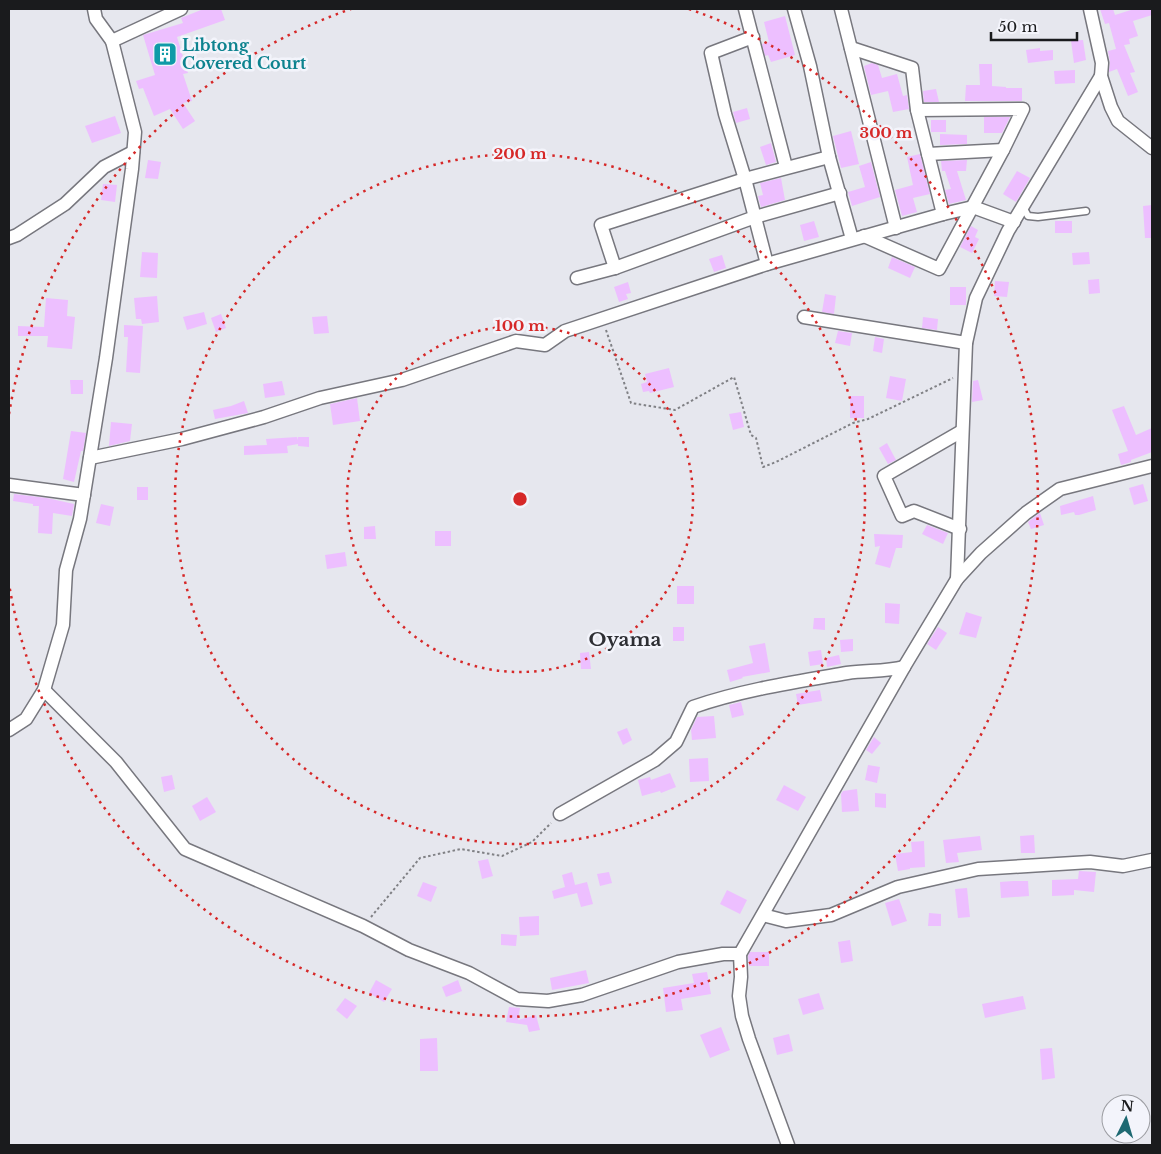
<svg xmlns="http://www.w3.org/2000/svg" width="1161" height="1154" viewBox="0 0 1161 1154" font-family="'Libre Baskerville',serif">
<rect width="100%" height="100%" fill="#e6e7ee"/>
<g fill="#edbfff">
<polygon points="201,9 221,9 225,20 177,37 188,73 183,74 192,101 183,103 195,121 183,129 170,109 154,116 143,88 139,89 136,81 155,75 143,35 183,23 181,18 201,10"/>
<polygon points="1100,9 1113,9 1115,15 1134,9 1152,9 1152,15 1133,21 1138,36 1129,39 1130,44 1124,45 1135,72 1130,73 1138,92 1128,96 1117,69 1109,72 1110,62 1108,51 1116,49 1109,23 1105,24"/>
<polygon points="785,16 795,55 771,62 768,55 765,56 762,44 769,42 764,22"/>
<polygon points="1083,40 1086,60 1074,63 1071,41"/>
<polygon points="1040,48 1040,51 1053,50 1053,60 1028,63 1026,50"/>
<polygon points="872,63 878,65 882,78 897,74 903,96 907,95 909,109 893,112 888,91 871,95 864,66"/>
<polygon points="979,64 992,64 992,86 1006,87 1006,88 1022,88 1022,101 965,101 966,85 980,85"/>
<polygon points="1075,70 1075,83 1055,84 1054,71"/>
<polygon points="936,89 939,102 924,102 923,91"/>
<polygon points="747,108 750,119 736,123 733,112"/>
<polygon points="115,116 121,133 92,143 85,126"/>
<polygon points="984,117 1010,117 1002,133 984,133"/>
<rect x="931" y="120" width="15" height="12"/>
<polygon points="851,131 859,164 841,168 833,136"/>
<polygon points="940,134 967,135 967,144 940,145"/>
<polygon points="771,143 776,162 766,165 760,147"/>
<polygon points="920,154 930,194 913,198 917,212 902,216 895,190 913,185 907,157"/>
<polygon points="148,160 161,162 158,179 145,178"/>
<polygon points="967,160 966,171 957,171 966,200 949,204 945,190 951,189 945,171 942,171 941,161"/>
<polygon points="871,162 880,197 852,206 848,192 865,187 859,166"/>
<polygon points="1017,171 1030,178 1016,202 1003,194"/>
<polygon points="781,178 785,200 761,207 758,196 763,195 760,183"/>
<polygon points="103,184 117,185 115,202 101,200"/>
<polygon points="1152,205 1152,238 1145,238 1143,206"/>
<polygon points="814,221 819,237 804,241 800,225"/>
<rect x="1055" y="221" width="17" height="12"/>
<polygon points="971,226 978,230 975,237 979,239 972,253 960,247"/>
<polygon points="142,252 158,253 157,278 140,277"/>
<polygon points="1089,252 1090,264 1073,265 1072,253"/>
<polygon points="722,255 726,268 714,272 709,259"/>
<polygon points="892,257 915,267 910,278 888,268"/>
<polygon points="1099,279 1100,293 1089,294 1088,280"/>
<polygon points="995,281 1009,282 1007,297 994,296"/>
<polygon points="628,282 631,293 626,294 628,299 619,302 614,287"/>
<rect x="950" y="287" width="16" height="18"/>
<polygon points="825,294 836,296 834,314 822,312"/>
<polygon points="157,296 159,322 142,324 141,319 136,319 134,298"/>
<polygon points="46,298 68,300 67,316 75,317 72,349 47,347 48,336 18,336 18,326 44,327"/>
<polygon points="204,312 207,324 187,330 183,317"/>
<polygon points="221,314 226,328 216,332 211,318"/>
<polygon points="327,316 329,333 314,334 312,317"/>
<polygon points="923,317 938,319 937,330 922,328"/>
<polygon points="124,325 143,326 140,373 126,372 128,337 124,337"/>
<polygon points="838,331 852,333 850,346 835,343"/>
<polygon points="875,337 884,339 882,353 873,351"/>
<polygon points="669,368 674,387 650,393 649,391 643,392 641,384 647,382 645,374"/>
<polygon points="890,376 906,379 902,401 886,398"/>
<polygon points="70,380 83,380 83,394 71,394"/>
<polygon points="978,380 983,400 972,402 973,381"/>
<polygon points="282,381 285,395 265,398 263,384"/>
<rect x="850" y="396" width="14" height="22"/>
<polygon points="357,398 360,421 333,425 330,404"/>
<polygon points="244,401 248,413 215,419 213,410 231,406"/>
<polygon points="1124,406 1136,435 1152,428 1152,452 1131,460 1131,462 1121,465 1118,454 1128,451 1112,410"/>
<polygon points="741,412 744,427 733,430 729,414"/>
<polygon points="111,422 132,424 130,441 109,446"/>
<polygon points="71,431 86,433 83,451 81,451 74,482 63,479"/>
<polygon points="297,437 298,440 298,437 309,437 309,447 298,446 298,444 287,446 288,453 244,455 244,446 267,445 266,439"/>
<polygon points="887,443 896,460 888,464 879,448"/>
<polygon points="1143,484 1148,501 1134,505 1129,488"/>
<rect x="137" y="487" width="11" height="13"/>
<polygon points="14,494 47,498 74,504 72,516 53,513 52,534 38,533 39,506 33,506 33,504 13,501"/>
<polygon points="1093,496 1096,510 1079,515 1075,515 1074,512 1061,515 1060,506"/>
<polygon points="101,504 114,507 110,526 96,523"/>
<polygon points="1040,513 1044,525 1031,529 1028,522"/>
<polygon points="927,525 948,533 943,544 922,534"/>
<polygon points="375,526 376,539 364,539 364,527"/>
<rect x="435" y="531" width="16" height="15"/>
<polygon points="874,534 903,535 902,548 896,548 890,568 875,564 880,546 875,547"/>
<polygon points="345,552 347,566 327,569 325,555"/>
<rect x="677" y="586" width="17" height="18"/>
<polygon points="885,603 900,604 899,624 885,623"/>
<polygon points="966,612 982,617 976,638 959,634"/>
<polygon points="814,618 825,618 825,630 813,629"/>
<rect x="673" y="627" width="11" height="14"/>
<polygon points="938,627 947,633 936,650 927,644"/>
<polygon points="853,639 853,651 841,652 840,640"/>
<polygon points="765,643 770,672 742,677 743,678 730,682 727,670 753,663 749,646"/>
<polygon points="821,650 823,664 810,666 808,652"/>
<polygon points="589,652 591,669 581,669 580,653"/>
<polygon points="839,655 841,664 827,667 826,658"/>
<polygon points="820,690 822,701 798,705 796,694"/>
<polygon points="741,702 744,715 732,718 729,705"/>
<polygon points="714,716 716,738 692,740 691,730 697,717"/>
<polygon points="627,728 632,740 623,745 617,732"/>
<polygon points="874,737 881,743 872,754 866,750"/>
<polygon points="708,758 709,781 690,782 689,759"/>
<polygon points="868,765 880,767 877,783 865,780"/>
<polygon points="670,773 676,787 661,793 660,791 642,796 638,780 650,777 651,780"/>
<polygon points="172,775 175,789 164,792 161,777"/>
<polygon points="784,785 806,797 798,811 776,800"/>
<polygon points="857,789 859,811 842,812 841,794 843,791"/>
<polygon points="875,793 886,794 886,808 875,807"/>
<polygon points="207,797 216,812 200,821 192,806"/>
<polygon points="1034,835 1035,853 1021,853 1020,836"/>
<polygon points="980,836 982,850 957,853 959,862 946,863 943,840"/>
<polygon points="924,841 925,867 910,868 910,869 898,871 895,854 912,852 911,842"/>
<polygon points="488,859 493,876 482,879 478,861"/>
<polygon points="1079,871 1096,872 1094,892 1074,890 1074,895 1052,896 1052,880 1078,879"/>
<polygon points="572,872 575,885 587,882 593,904 581,907 577,893 554,899 552,891 565,887 562,875"/>
<polygon points="609,872 612,883 600,886 597,874"/>
<polygon points="1013,881 1028,881 1029,896 1001,898 1000,882"/>
<polygon points="423,882 437,887 431,902 417,896"/>
<polygon points="967,888 970,917 958,918 955,889"/>
<polygon points="727,890 747,900 740,914 720,904"/>
<polygon points="899,899 907,921 892,926 885,903"/>
<polygon points="929,913 941,914 941,926 928,926"/>
<polygon points="539,916 539,935 520,936 519,917"/>
<polygon points="501,934 517,935 516,946 501,945"/>
<polygon points="850,940 853,961 841,963 838,942"/>
<polygon points="750,952 769,952 769,966 749,966 748,956"/>
<polygon points="586,970 589,983 552,990 550,978"/>
<polygon points="707,972 711,994 681,999 683,1010 666,1012 663,988 694,983 692,974"/>
<polygon points="376,980 392,989 384,1002 369,993"/>
<polygon points="458,980 462,991 446,997 442,987"/>
<polygon points="819,993 824,1009 803,1015 798,999"/>
<polygon points="1023,996 1026,1009 985,1018 982,1004"/>
<polygon points="345,998 357,1006 347,1019 336,1010"/>
<polygon points="509,1007 520,1008 518,1020 536,1015 540,1030 529,1032 527,1025 506,1022"/>
<polygon points="721,1027 730,1050 710,1058 700,1035"/>
<polygon points="789,1034 793,1051 777,1055 773,1038"/>
<polygon points="437,1038 438,1071 420,1071 420,1039"/>
<polygon points="1052,1048 1055,1078 1042,1080 1040,1049"/>
</g>
<g fill="none" stroke-linecap="round" stroke-linejoin="round">
<g stroke="#77777e" stroke-width="9">
<polyline id="service" points="1023,207 1028,216 1038,217 1086,211"/>
</g>
<g stroke="#77777e" stroke-width="15">
<g id="minor">
<polyline points="94,9 96,19 112,41"/>
<polyline points="745,9 786,167"/>
<polyline points="794,9 810,66 829,157 852,239"/>
<polyline points="841,9 896,228"/>
<polyline points="1090,9 1102,63 1101,76 1111,107 1118,121 1152,148"/>
<polyline points="753,37 711,53 725,114 745,179 767,264"/>
<polyline points="851,48 912,68 917,110 943,214"/>
<polyline points="928,154 1003,150"/>
<polyline points="864,236 939,269 1003,150 1023,109 917,110"/>
<polyline points="9,238 17,235 65,204 104,167 133,152"/>
<polyline points="615,268 601,225 745,179 829,157"/>
<polyline points="577,278 615,268 755,217 840,193"/>
<polyline points="804,317 966,343"/>
<polyline points="90,458 182,439 264,417 320,398 402,380 516,341 545,345 565,331 767,264 943,214 973,207 1014,222"/>
<polyline points="9,485 84,495"/>
<polyline points="960,529 914,511 902,516 884,476 962,431"/>
<polyline points="957,579 966,343 976,298 1008,231 1101,76"/>
<polyline points="44,690 116,762 185,849 363,926 409,950 469,973 517,999 548,1001 582,995 678,962 723,954 740,954"/>
<polyline points="9,730 26,719 44,690 63,625 66,570 80,519 106,358 132,169 135,132 112,41 181,9"/>
<path d="M560,814L655,760L676,742L693,707C742,690 795,682 847,673C866,670 885,672 904,667"/>
<polyline points="763,915 786,921 831,915 898,887 978,869 1090,862 1123,866 1152,860"/>
<polyline points="788,1145 749,1039 742,1016 739,996 741,977 740,954 904,667 957,579 981,553 1026,513 1060,489 1152,466"/>
</g>
</g>
<g stroke="#808185" stroke-width="2" stroke-dasharray="2.5 2.5" stroke-linecap="butt">
<polyline points="606,330 631,403 675,410 734,377 751,435 756,438 763,467 776,462 853,423 868,419 953,378"/>
<polyline points="371,917 420,858 461,849 502,856 532,842 551,823"/>
</g>
<use href="#service" stroke="#fff" stroke-width="6"/>
<use href="#minor" stroke="#fff" stroke-width="12"/>
</g>
<g fill="none" stroke="#d62828" stroke-width="2.5" stroke-dasharray="2.5 5">
<circle cx="520" cy="499" r="173"/>
<circle cx="520" cy="499" r="345"/>
<path d="M9 414A518 518 0 0 1 351 9M689 9A518 518 0 1 1 9 584"/>
</g>
<defs>
<g id="building-square" transform="scale(1.25)"><rect x="-9" y="-9" width="18" height="18" rx="4" fill="#0f9aa8" stroke="#f3f4fb"/><path d="M-4-6H4V6H1V3H-1V6H-4ZM-2.5-4.3h1.7v1.8h-1.7ZM.8-4.3h1.7v1.8H.8ZM-2.5-1h1.7V.8h-1.7ZM.8-1h1.7V.8H.8Z" fill="#fff"/></g>
</defs>
<g fill-rule="evenodd">
<use href="#building-square" x="165" y="54"/>
</g>
<g text-anchor="middle" stroke-width="5" stroke-linejoin="round" paint-order="stroke">
<g font-size="16" font-weight="bold" fill="#0d838f" stroke="#f3f4fb" text-anchor="start">
<text x="182" y="51">Libtong<tspan x="182" dy="18">Covered Court</tspan></text>
</g>
<g font-size="19" font-weight="bold" fill="#2e2f34" stroke="#f3f4fb">
<text x="625" y="646">Oyama</text>
</g>
</g>
<circle cx="520" cy="499" r="8" fill="#d62828" stroke="#f3f4fb" stroke-width="2.5"/>
<g font-size="15" text-anchor="middle" font-weight="bold" fill="#d62828" stroke="#f3f4fb" stroke-width="5" stroke-linejoin="round" paint-order="stroke">
<text x="886" y="138">300 m</text>
<text x="520" y="159">200 m</text>
<text x="520" y="331">100 m</text>
</g>
<rect width="1161" height="1154" fill="none" stroke="#1a1b1d" stroke-width="20"/>
<g transform="translate(1126 1119) rotate(5)"><circle r="24" fill="#f3f4fb" stroke="#9c9da2"/>
<path d="M0-4L9 19L0 12L-9 19Z" fill="#1e6972"/>
<text y="-8" font-size="14" font-weight="bold" text-anchor="middle" fill="#1a1b1d">N</text>
</g>
<path d="M991 32v8h86v-8" fill="none" stroke="#1a1b1d" stroke-width="2.5"/>
<text x="998" y="32" font-size="15" fill="#1a1b1d" stroke="#f3f4fb" stroke-width="4" paint-order="stroke">50 m</text>
</svg>
